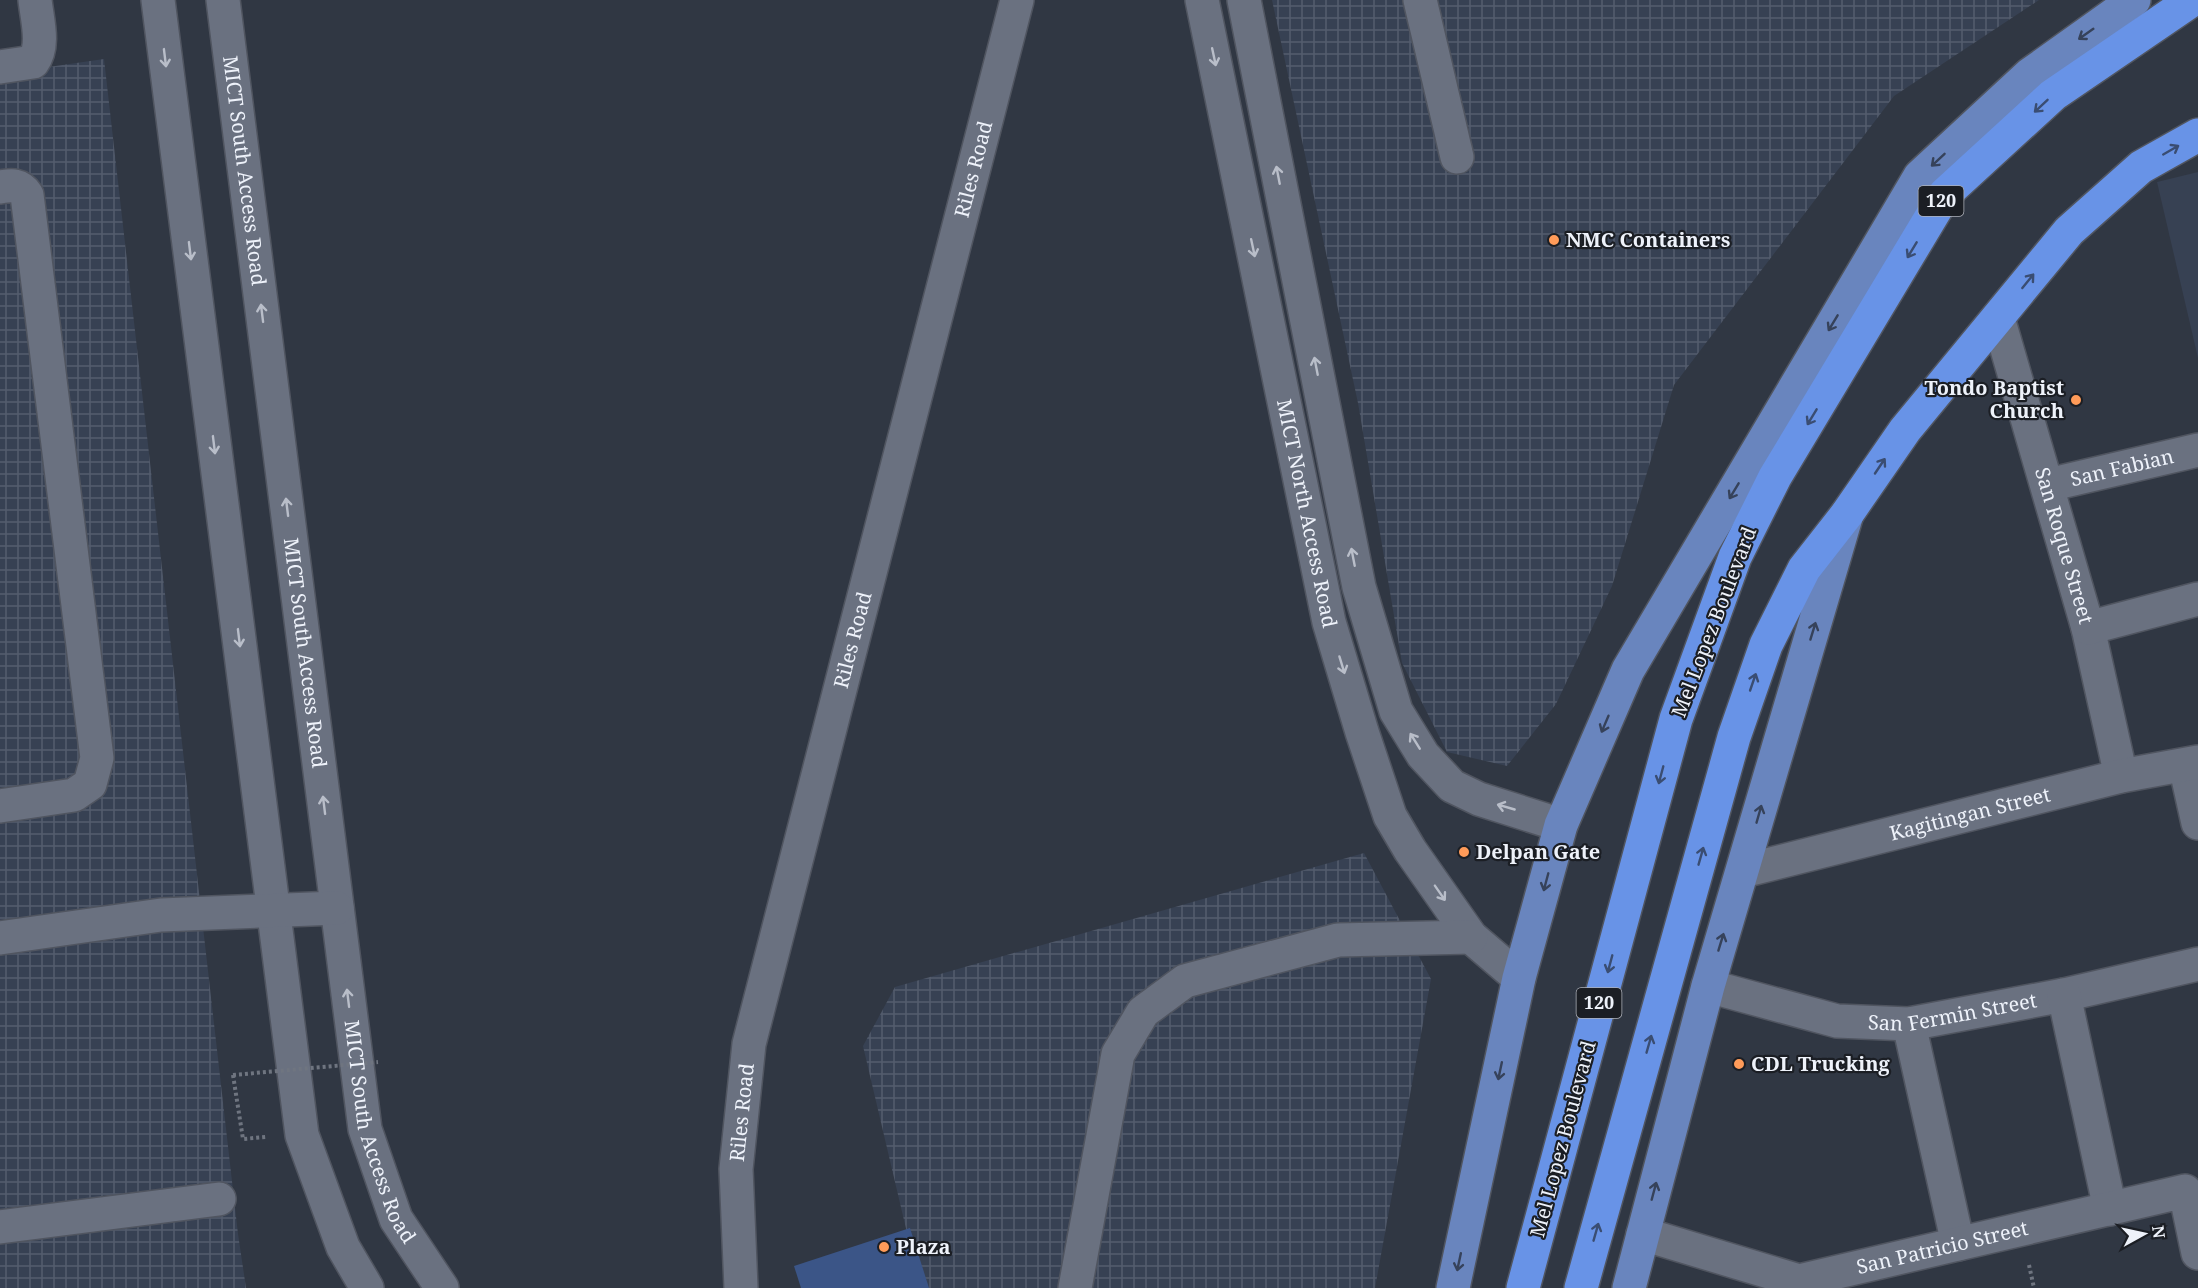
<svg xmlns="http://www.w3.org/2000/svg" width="2198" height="1288" viewBox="0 0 2198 1288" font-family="'Noto Serif',serif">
<defs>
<pattern id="industrial-grid" width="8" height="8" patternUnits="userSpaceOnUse" patternTransform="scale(1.5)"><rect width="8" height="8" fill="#374153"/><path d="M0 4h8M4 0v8" fill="none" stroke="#545d6d"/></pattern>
</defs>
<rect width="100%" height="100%" fill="#303743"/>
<polygon fill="#374153" points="2198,172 2198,358 2157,182"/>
<g fill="url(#industrial-grid)">
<polygon points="1272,0 2039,0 1894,96 1674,385 1612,586 1556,704 1507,766 1447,752 1402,663 1358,403"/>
<polygon points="104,59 238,1234 246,1288 0,1288 0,74"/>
<polygon points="1364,853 1431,979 1375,1288 920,1288 863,1046 895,987"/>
</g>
<polygon fill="#3b5587" points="910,1228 929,1288 801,1288 794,1266"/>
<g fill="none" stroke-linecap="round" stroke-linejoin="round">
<g stroke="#505560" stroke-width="36">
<g id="minor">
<polyline points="158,0 302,1135 343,1247 367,1288"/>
<path id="s1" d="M223,0L365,1129L396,1219L442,1288"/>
<path id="s2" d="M1202,0L1329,622L1362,732L1390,816L1410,850L1471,937L1519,978"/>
<polyline points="1244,0 1359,587 1396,711 1423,755 1452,786 1479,799 1561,825"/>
<polyline points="1420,0 1457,157"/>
<path d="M0,67L33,62C45,46 37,19 35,0"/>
<path d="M0,187C12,185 20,184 27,195L97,758L90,784L74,795L0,806"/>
<path id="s3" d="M1998,318L2088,628L2121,776"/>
<path id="s4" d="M2048,485L2198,450"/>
<polyline points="2088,628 2198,599"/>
<polyline points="2185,765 2198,823"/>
<path id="s5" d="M1743,871L2121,776L2198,762"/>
<polyline points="0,938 161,915 337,908"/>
<path id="s6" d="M1708,986L1837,1021L1909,1024L2064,995L2198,964"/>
<polyline points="2064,995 2110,1209"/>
<polyline points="1909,1024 1958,1244"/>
<polyline points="0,1227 219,1199"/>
<path id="s7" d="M1643,1234L1799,1281L2185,1191L2198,1253"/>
<path id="s8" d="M741,1288L736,1169L749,1044L1017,0"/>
<polyline points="1075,1288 1118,1054 1143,1012 1185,981 1338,940 1471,937"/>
</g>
</g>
<g stroke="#505560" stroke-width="36">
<g id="major">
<polyline points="1453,1288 1519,978 1561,825 1628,670 1920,176 2029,75 2134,0"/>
<polyline points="1629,1288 1708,986 1847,514"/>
</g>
</g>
<g stroke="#505560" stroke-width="36">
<g id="highway">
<polyline points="1523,1288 1676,719 1735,557 1775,477 1945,194 2053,95 2192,0"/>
<polyline points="1581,1288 1734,737 1766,645 1804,569 1847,514 1905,430 2069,231 2141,167 2198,135"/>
</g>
</g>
<g stroke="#6f7580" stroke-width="4" stroke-dasharray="3 3" stroke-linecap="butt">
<polyline points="233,1075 243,1139 266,1137"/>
<polyline points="2029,1265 2034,1288"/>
</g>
<use href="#minor" stroke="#6a7180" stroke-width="33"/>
<use href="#major" stroke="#6985be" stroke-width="33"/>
<use href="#highway" stroke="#6893e7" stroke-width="33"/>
<polyline stroke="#6f7580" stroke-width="4" stroke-dasharray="3 3" stroke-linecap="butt" points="233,1075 378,1062"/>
</g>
<defs><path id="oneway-shaft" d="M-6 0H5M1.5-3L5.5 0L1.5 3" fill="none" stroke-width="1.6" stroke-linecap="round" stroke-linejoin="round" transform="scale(1.5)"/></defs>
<g stroke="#36425a">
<use href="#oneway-shaft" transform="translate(2086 34) rotate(145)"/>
<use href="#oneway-shaft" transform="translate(1938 160) rotate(137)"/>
<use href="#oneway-shaft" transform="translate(1833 323) rotate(121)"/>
<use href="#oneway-shaft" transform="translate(1734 491) rotate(121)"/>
<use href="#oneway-shaft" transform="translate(1813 631) rotate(-73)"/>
<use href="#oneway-shaft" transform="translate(1605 724) rotate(113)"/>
<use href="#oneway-shaft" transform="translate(1759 814) rotate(-74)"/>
<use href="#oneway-shaft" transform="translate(1546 882) rotate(105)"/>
<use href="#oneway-shaft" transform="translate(1721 942) rotate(-73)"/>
<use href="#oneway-shaft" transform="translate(1500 1071) rotate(102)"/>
<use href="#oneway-shaft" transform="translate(1654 1191) rotate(-75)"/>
<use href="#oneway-shaft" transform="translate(1459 1262) rotate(102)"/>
</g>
<g stroke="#b9bec9">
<use href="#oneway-shaft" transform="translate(1214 57) rotate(78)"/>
<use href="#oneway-shaft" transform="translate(165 58) rotate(83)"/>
<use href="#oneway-shaft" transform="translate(1278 175) rotate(-101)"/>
<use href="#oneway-shaft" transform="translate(1253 248) rotate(78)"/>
<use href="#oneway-shaft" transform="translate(190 251) rotate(83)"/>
<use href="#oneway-shaft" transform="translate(262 313) rotate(-97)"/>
<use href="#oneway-shaft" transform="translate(1316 366) rotate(-101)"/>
<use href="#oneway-shaft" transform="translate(214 445) rotate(83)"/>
<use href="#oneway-shaft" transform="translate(287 507) rotate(-97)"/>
<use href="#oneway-shaft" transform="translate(1353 557) rotate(-101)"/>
<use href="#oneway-shaft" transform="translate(239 638) rotate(83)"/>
<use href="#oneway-shaft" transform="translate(1342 665) rotate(73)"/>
<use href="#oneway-shaft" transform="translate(1415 741) rotate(-122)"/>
<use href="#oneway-shaft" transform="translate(324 805) rotate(-97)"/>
<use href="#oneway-shaft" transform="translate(1506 807) rotate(-164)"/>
<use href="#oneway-shaft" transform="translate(1440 893) rotate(55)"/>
<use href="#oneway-shaft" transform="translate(348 998) rotate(-97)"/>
</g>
<g stroke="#3a4d72">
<use href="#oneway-shaft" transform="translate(2041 106) rotate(137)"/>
<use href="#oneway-shaft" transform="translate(2171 150) rotate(-30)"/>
<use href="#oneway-shaft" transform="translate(1912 250) rotate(121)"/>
<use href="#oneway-shaft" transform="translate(2028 281) rotate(-51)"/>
<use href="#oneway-shaft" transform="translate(1812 417) rotate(121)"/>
<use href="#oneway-shaft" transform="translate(1880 466) rotate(-56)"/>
<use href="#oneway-shaft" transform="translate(1753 682) rotate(-71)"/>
<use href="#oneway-shaft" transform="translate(1661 775) rotate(105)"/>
<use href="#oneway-shaft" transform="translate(1701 856) rotate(-74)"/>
<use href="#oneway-shaft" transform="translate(1610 964) rotate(105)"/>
<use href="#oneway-shaft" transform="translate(1649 1044) rotate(-74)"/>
<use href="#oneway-shaft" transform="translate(1596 1232) rotate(-74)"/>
</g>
<g fill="#ff9b59" stroke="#1b1e24" stroke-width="2">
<circle cx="1554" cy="240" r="6"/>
<circle cx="2076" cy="400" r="6"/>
<circle cx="1464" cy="852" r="6"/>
<circle cx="1739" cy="1064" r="6"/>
<circle cx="884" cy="1247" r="6"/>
</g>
<g text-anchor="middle" stroke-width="4.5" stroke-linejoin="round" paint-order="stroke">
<g fill="#1b1e24" stroke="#afb2ba" stroke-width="1.5">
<rect x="1918.5" y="186" width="45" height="30" rx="4.5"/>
<rect x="1576.5" y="988" width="45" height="30" rx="4.5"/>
</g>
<g font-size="18" font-weight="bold" fill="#eef2fa">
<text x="1941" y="207">120</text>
<text x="1599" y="1009">120</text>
</g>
<g font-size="20" fill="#eef2fa" stroke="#1b1e24">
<text dy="7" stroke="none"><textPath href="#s8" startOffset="1148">Riles Road</textPath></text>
<text dy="7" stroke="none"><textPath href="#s1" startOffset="172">MICT South Access Road</textPath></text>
<text dy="7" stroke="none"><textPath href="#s4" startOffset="76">San Fabian</textPath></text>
<text dy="7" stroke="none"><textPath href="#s2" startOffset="524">MICT North Access Road</textPath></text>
<text dy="7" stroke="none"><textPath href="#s3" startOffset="237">San Roque Street</textPath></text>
<text transform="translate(1714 622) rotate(-69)" y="7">Mel Lopez Boulevard</text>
<text dy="7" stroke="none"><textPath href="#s8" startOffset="662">Riles Road</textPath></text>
<text dy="7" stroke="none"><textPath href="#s1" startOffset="658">MICT South Access Road</textPath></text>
<text dy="7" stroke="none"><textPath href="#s5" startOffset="234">Kagitingan Street</textPath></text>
<text dy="7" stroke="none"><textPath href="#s6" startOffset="250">San Fermin Street</textPath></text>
<text dy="7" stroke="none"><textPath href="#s8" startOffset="176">Riles Road</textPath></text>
<text dy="7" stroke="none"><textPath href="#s1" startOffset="1144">MICT South Access Road</textPath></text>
<text transform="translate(1563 1139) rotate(-75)" y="7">Mel Lopez Boulevard</text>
<text dy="7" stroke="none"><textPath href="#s7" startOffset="310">San Patricio Street</textPath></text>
</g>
<g font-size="20" font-weight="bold" fill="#eef2fa" stroke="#1b1e24" text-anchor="start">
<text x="1566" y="247">NMC Containers</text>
<text x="2064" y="395" text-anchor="end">Tondo Baptist<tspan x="2064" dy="23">Church</tspan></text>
<text x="1476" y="859">Delpan Gate</text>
<text x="1751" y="1071">CDL Trucking</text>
<text x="896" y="1254">Plaza</text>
</g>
</g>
<g transform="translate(2144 1234) rotate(82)" stroke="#1b1e24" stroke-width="4.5" paint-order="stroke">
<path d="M0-4.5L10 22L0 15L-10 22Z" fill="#eef2fa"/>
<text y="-9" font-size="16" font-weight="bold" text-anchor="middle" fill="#eef2fa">N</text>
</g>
</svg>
